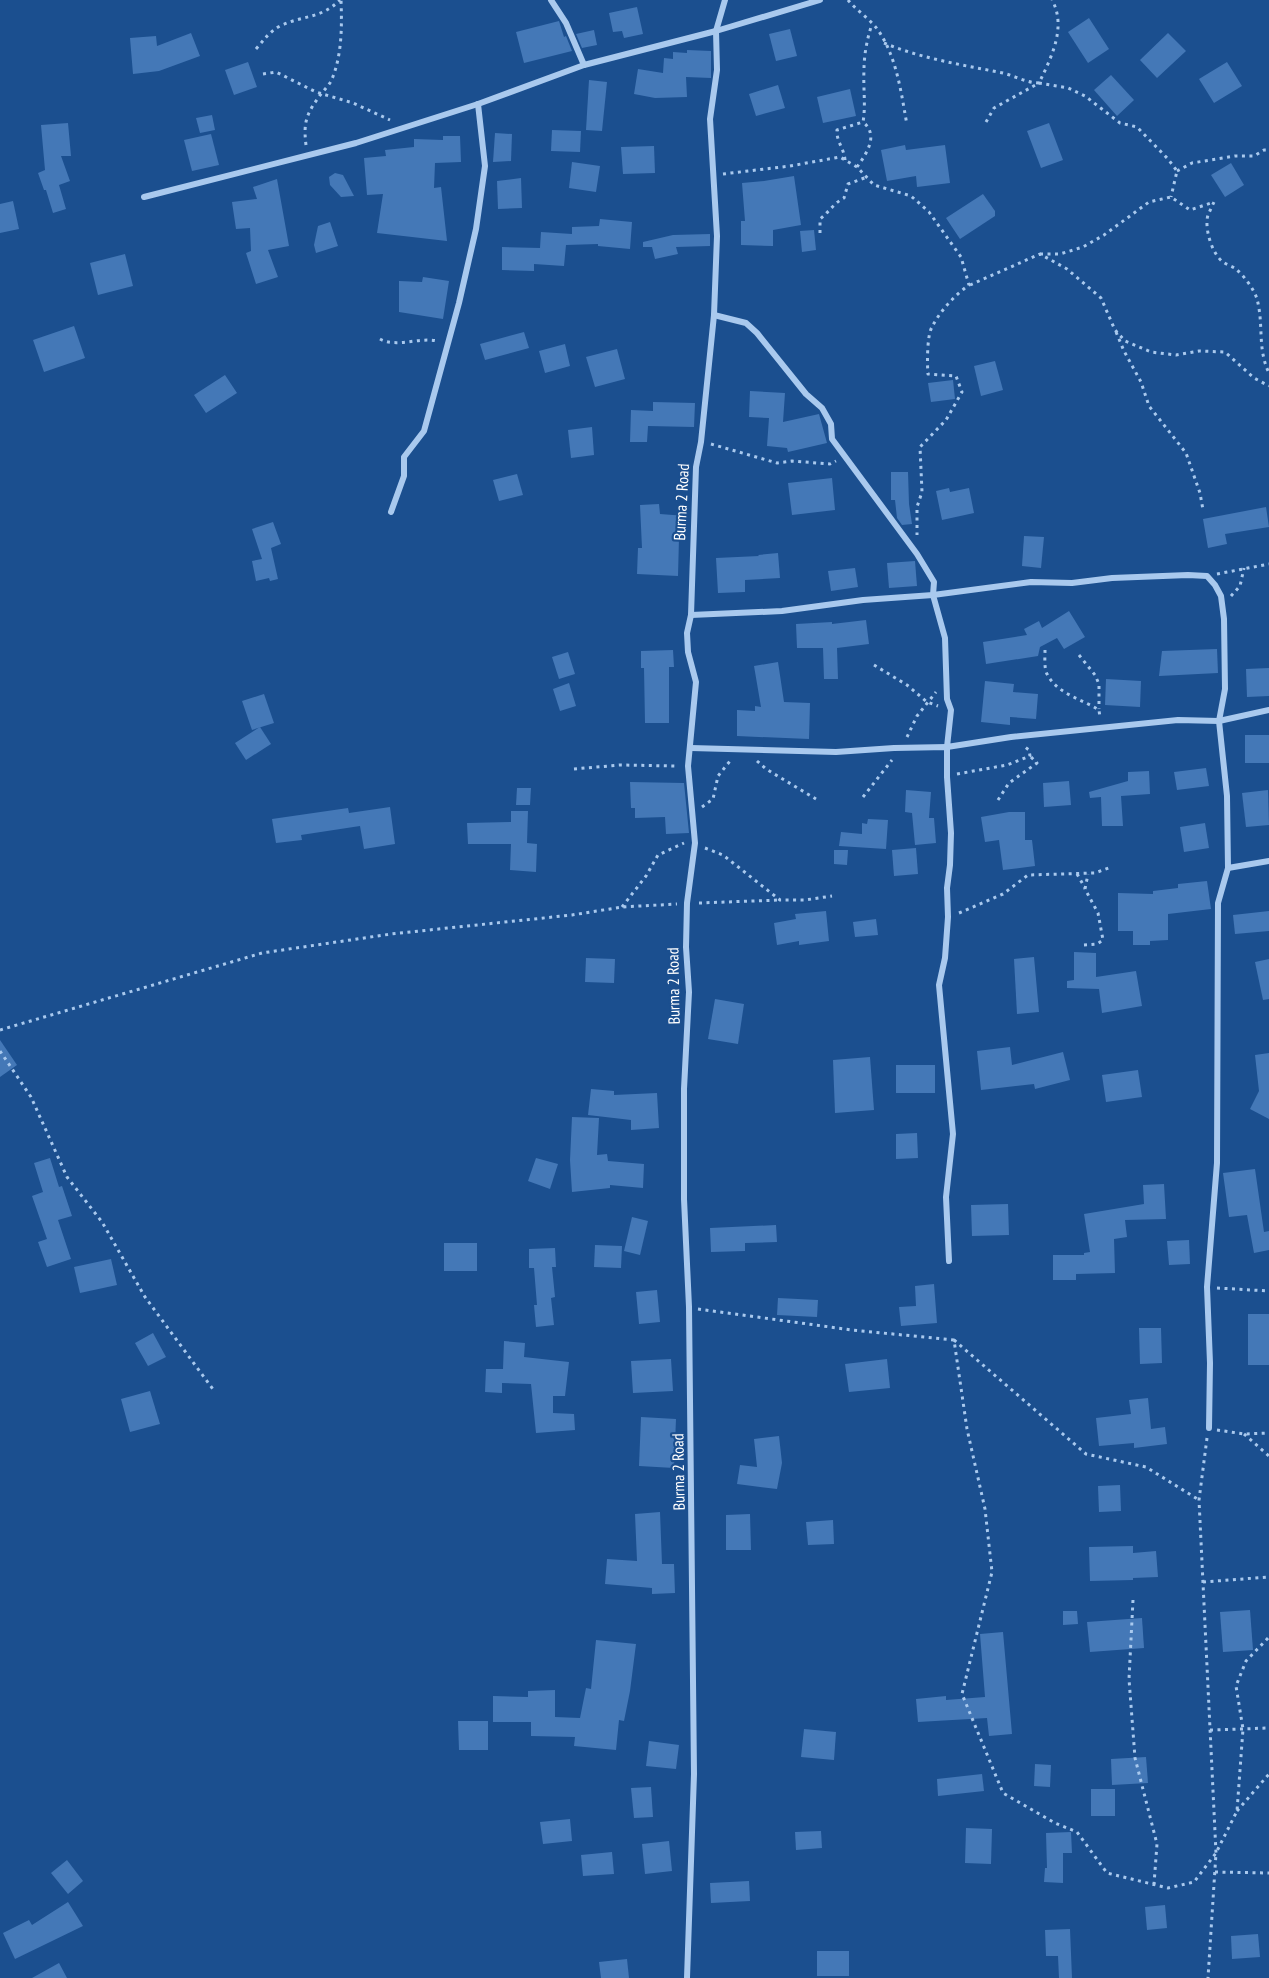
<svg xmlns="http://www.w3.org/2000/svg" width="1269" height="1978" viewBox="0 0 1269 1978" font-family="'PT Sans Narrow',sans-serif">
<rect width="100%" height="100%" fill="#1b4f8f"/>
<g fill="#4478b7">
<polygon points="637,7 643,34 624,38 622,31 613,32 609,13"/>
<polygon points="1089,18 1109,49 1088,63 1068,32"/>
<polygon points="559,21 564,37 566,36 572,51 524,63 516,32"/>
<polygon points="790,29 797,56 776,61 769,34"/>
<polygon points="594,30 597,45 582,48 576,34"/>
<polygon points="191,33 200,56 159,71 133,74 130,38 156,36 157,46"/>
<polygon points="1168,33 1186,51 1157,78 1140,60"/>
<polygon points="687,50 711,51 711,78 686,77 687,97 655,98 634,94 638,69 663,73 664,58 673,59 673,52 687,53"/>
<polygon points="248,62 257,87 234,95 225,70"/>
<polygon points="1227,62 1242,86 1214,103 1199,79"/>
<polygon points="1111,75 1134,100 1117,116 1094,90"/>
<polygon points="589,80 607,82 602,131 586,130"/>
<polygon points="778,85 785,108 756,116 749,94"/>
<polygon points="850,89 856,116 823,123 817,97"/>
<polygon points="212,115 215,130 200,133 196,118"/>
<polygon points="68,123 71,156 61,156 70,181 59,185 66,209 53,213 46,190 44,190 38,173 45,170 41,125"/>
<polygon points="1049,123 1063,160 1041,168 1027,131"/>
<polygon points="552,130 581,131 580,152 551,151"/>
<polygon points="495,133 512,134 511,161 493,162"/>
<polygon points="211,134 219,165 192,171 184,140"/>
<polygon points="443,136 460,136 461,162 435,163 434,188 441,187 447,241 377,233 383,194 367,195 364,158 386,156 385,150 414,147 414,139 443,140"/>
<polygon points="905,145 906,150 945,145 950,183 917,187 916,176 887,181 881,150"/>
<polygon points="654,146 655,173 623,174 621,147"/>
<polygon points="572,162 600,166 596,192 569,188"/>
<polygon points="1231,163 1244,185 1225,197 1211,175"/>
<polygon points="335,173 343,175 354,196 341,197 330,185 329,177"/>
<polygon points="794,176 801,225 773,230 773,246 741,245 741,221 745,221 742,183 764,181"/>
<polygon points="521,178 522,208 498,209 497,181"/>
<polygon points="277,179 289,246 268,250 278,277 256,284 246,253 251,251 250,228 236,229 232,202 257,199 253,187"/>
<polygon points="983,194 995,211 995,216 960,239 946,218"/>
<polygon points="13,201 19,229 0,233 0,204"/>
<polygon points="600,219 632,222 630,249 598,246 598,244 566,245 564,266 534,264 534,271 502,270 502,247 540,248 541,232 572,234 572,227 599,226"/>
<polygon points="330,222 338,246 316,253 314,245 318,226"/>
<polygon points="814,230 816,250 802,252 800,231"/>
<polygon points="710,234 710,246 676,247 678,254 655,259 652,247 643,247 643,242 673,235"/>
<polygon points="125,254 133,286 98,295 90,263"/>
<polygon points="423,277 449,281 443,319 399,312 399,281 422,282"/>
<polygon points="74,326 85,358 44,372 33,340"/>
<polygon points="524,332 529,348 485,360 480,344"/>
<polygon points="565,344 570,366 545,373 539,351"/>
<polygon points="617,349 625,379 595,387 586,357"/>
<polygon points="995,361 1003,390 981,396 974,366"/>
<polygon points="225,375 237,393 206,413 194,395"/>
<polygon points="953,380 955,399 931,402 928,383"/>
<polygon points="750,391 785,393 783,422 819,414 827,443 788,452 787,448 767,446 769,418 749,417"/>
<polygon points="653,402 695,403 694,427 648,426 647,442 630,442 631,410 653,411"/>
<polygon points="592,427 594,455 571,458 568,430"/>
<polygon points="891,472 908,472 909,504 912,524 902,525 897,518 895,500 891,500"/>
<polygon points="517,474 523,495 499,501 493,480"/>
<polygon points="832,478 835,510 792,515 788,483"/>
<polygon points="949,488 950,492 969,488 974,513 942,520 936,491"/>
<polygon points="659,504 660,514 686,516 684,539 679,538 678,576 637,574 638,548 642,548 640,505"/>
<polygon points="1266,507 1269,527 1225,534 1227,544 1208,548 1203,519"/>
<polygon points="273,522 281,544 271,548 278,579 270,581 269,578 256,581 252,561 262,559 252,529"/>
<polygon points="1024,536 1044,537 1041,568 1022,566"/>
<polygon points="778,553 780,578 745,580 745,592 718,593 716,558 759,556 758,555"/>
<polygon points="915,561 917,586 889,588 887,563"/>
<polygon points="855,568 858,587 831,591 828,571"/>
<polygon points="1069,611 1085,637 1064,649 1057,638 1040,647 1038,656 986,664 983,642 1027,635 1024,629 1039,621 1042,628"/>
<polygon points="866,620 869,644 837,648 838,679 824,679 823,648 797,648 796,624 832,622 832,624"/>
<polygon points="1217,649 1218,673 1159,676 1162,651"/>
<polygon points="673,650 674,667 669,667 669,723 645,723 644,668 641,668 641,651"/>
<polygon points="568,652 575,674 559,679 552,657"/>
<polygon points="778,662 784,702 810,703 809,739 737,736 737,710 755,711 755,706 761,707 754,666"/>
<polygon points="1269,668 1269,696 1247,697 1246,669"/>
<polygon points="1106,679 1141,681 1140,707 1105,705"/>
<polygon points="985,681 1014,684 1013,692 1038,694 1036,719 1010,717 1010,725 981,722"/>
<polygon points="569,683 576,706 560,711 553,689"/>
<polygon points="264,694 274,723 252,730 242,701"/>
<polygon points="260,727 271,744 246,760 235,743"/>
<rect x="1245" y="735" width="24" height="28"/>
<polygon points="1206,768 1209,786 1177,790 1174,772"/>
<polygon points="1149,771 1150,794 1121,796 1123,826 1102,826 1101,797 1090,798 1089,792 1128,781 1128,772"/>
<polygon points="1069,781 1071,805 1044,807 1043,783"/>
<polygon points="630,782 684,783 689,833 666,834 665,817 635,818 635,808 631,808"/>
<polygon points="517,788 531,788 530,805 516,805"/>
<polygon points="906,790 931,792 929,818 934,818 936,843 915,845 912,813 905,812"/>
<polygon points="1268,790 1269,825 1246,827 1242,793"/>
<polygon points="390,807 395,844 364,849 360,826 301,835 302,840 276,843 272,819 348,808 349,813"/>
<polygon points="511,811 528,811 527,843 537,844 536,872 510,870 511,844 468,844 467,823 511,822"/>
<polygon points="1009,812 1025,812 1025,840 1032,840 1035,866 1003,870 999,840 985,842 981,817"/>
<polygon points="868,819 888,820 886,849 839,846 841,832 862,834 862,823 867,824"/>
<polygon points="1205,823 1209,848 1184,852 1180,827"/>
<polygon points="916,848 918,874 894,876 892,850"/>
<polygon points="834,850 848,850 847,865 834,864"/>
<polygon points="1207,881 1211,909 1168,914 1168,940 1150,941 1150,945 1133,945 1133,931 1118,931 1118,893 1153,894 1153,891 1178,888 1178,884"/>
<polygon points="826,911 829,941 799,945 799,941 777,945 774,923 796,919 795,914"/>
<polygon points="1269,911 1269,931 1235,934 1233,915"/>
<polygon points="876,919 878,935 855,937 853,922"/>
<polygon points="1074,952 1096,953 1096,977 1136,971 1142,1006 1102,1013 1099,989 1067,988 1067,981 1074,980"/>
<polygon points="1034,957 1039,1012 1017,1014 1014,959"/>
<polygon points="586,958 615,959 614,983 585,982"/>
<polygon points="1269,959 1269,999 1263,1000 1255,962"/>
<polygon points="715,999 744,1004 738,1044 708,1039"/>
<polygon points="0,1040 17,1065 0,1077"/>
<polygon points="1010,1047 1012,1065 1063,1052 1070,1080 1035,1089 1034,1084 981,1090 977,1051"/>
<polygon points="1269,1053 1269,1119 1250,1109 1259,1091 1255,1055"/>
<polygon points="870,1057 874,1110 835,1113 833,1060"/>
<rect x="896" y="1065" width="39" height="28"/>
<polygon points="1138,1070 1142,1097 1106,1102 1102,1075"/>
<polygon points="591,1089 614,1091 614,1095 657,1093 659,1128 631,1130 631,1120 588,1115"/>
<polygon points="572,1117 599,1118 597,1155 607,1154 608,1161 644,1164 643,1188 610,1185 610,1188 572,1192 570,1160"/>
<polygon points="917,1133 918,1158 896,1159 896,1134"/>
<polygon points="50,1158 59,1187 62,1186 72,1216 58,1220 71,1259 47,1267 38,1242 47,1239 32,1196 43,1192 34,1163"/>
<polygon points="536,1158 558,1164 550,1189 528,1181"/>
<polygon points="1255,1169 1264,1232 1269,1231 1269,1250 1254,1253 1247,1215 1229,1217 1223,1173"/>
<polygon points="1164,1184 1166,1219 1125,1220 1127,1237 1114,1239 1115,1273 1076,1274 1076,1280 1053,1280 1053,1255 1084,1255 1084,1253 1090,1252 1084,1214 1144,1204 1143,1185"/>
<polygon points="1008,1204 1009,1235 972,1236 971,1205"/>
<polygon points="632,1217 648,1221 640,1255 624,1251"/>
<polygon points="776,1225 777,1242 745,1243 745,1251 711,1252 710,1228"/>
<polygon points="1189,1240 1190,1264 1169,1265 1167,1241"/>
<rect x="444" y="1243" width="33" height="28"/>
<polygon points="595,1245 622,1246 621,1268 594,1267"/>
<polygon points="555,1248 556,1267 552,1267 555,1297 551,1298 554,1325 536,1327 534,1305 537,1305 534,1268 529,1268 529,1249"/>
<polygon points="111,1259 117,1285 80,1293 74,1267"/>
<polygon points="934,1284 937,1323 901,1326 899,1307 916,1306 915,1286"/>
<polygon points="657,1290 660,1322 639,1324 636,1292"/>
<polygon points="778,1298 818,1300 817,1317 777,1315"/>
<rect x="1248" y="1314" width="21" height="51"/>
<polygon points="1139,1328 1161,1328 1162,1363 1140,1364"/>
<polygon points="153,1333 166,1357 148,1366 135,1343"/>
<polygon points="504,1341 525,1343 524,1357 569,1362 565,1396 553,1396 553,1413 574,1414 575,1430 536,1433 531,1384 502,1383 502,1393 485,1392 486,1369 503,1369"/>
<polygon points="671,1359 673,1391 633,1393 631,1361"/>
<polygon points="887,1359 890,1388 849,1392 845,1364"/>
<polygon points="150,1391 160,1424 130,1432 121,1399"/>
<polygon points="1148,1398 1151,1429 1165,1427 1167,1444 1134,1448 1134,1443 1099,1446 1096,1418 1131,1414 1129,1400"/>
<polygon points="641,1417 676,1419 674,1468 639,1466"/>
<polygon points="779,1436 782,1463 777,1489 737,1484 740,1465 757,1467 754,1439"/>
<polygon points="1120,1485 1121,1511 1099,1512 1098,1486"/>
<polygon points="660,1512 662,1564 674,1564 675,1593 652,1594 652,1588 605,1584 607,1559 637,1561 635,1514"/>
<polygon points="750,1514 751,1550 726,1550 726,1515"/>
<polygon points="833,1520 834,1544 808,1545 806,1522"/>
<polygon points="1133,1546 1133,1553 1156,1551 1158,1577 1133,1578 1133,1580 1090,1581 1089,1547"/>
<polygon points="1250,1610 1253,1650 1223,1652 1220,1612"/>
<polygon points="1063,1611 1077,1611 1078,1624 1063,1625"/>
<polygon points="1142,1618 1144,1648 1090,1652 1087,1622"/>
<polygon points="1003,1632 1012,1734 989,1736 987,1718 918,1722 916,1699 946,1696 946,1700 985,1697 980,1634"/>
<polygon points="596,1640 636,1644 630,1691 624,1721 619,1720 616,1750 574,1746 575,1737 531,1736 531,1722 493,1722 493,1696 528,1697 528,1691 555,1690 555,1717 580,1718 586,1688 591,1689"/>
<polygon points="458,1721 488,1721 488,1750 459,1750"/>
<polygon points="804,1729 836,1732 834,1760 801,1757"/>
<polygon points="649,1741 679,1745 676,1769 646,1766"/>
<polygon points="1146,1757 1148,1783 1112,1785 1111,1759"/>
<polygon points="1035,1764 1051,1765 1050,1787 1034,1786"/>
<polygon points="982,1774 984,1791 938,1796 937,1779"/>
<polygon points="651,1787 653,1817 634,1818 631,1788"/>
<rect x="1091" y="1789" width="24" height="27"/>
<polygon points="570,1819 572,1841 543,1844 540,1822"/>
<polygon points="966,1828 992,1829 991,1864 965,1863"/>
<polygon points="821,1831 822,1848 796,1850 795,1832"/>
<polygon points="1071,1832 1072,1853 1063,1853 1063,1883 1044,1882 1045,1868 1047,1868 1046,1833"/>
<polygon points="669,1841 672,1871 645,1874 642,1844"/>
<polygon points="612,1852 614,1874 583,1876 581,1855"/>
<polygon points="67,1860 83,1881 68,1894 51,1873"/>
<polygon points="749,1881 750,1901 711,1903 710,1883"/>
<polygon points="68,1902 83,1926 15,1959 3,1933 29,1920 32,1925"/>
<polygon points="1165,1905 1167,1928 1147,1930 1145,1907"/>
<polygon points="1070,1929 1072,1978 1059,1978 1058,1956 1046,1956 1045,1930"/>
<polygon points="1258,1934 1260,1957 1232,1959 1231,1936"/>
<rect x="817" y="1951" width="32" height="25"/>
<polygon points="627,1959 629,1978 601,1978 599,1962"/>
<polygon points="59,1963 67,1978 32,1978"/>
</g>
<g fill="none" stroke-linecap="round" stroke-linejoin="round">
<g stroke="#a9c9ee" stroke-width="3" stroke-dasharray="3 4.5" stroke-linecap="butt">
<path d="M848,0C857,11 870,19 878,30C897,58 901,92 907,125"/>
<path d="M884,43C923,59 963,65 1003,73C1015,76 1027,83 1039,83C1051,58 1067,27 1052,0"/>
<path d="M256,49C264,40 269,32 280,26C303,15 321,19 340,0"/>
<polyline points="263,74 276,72 316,92 353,103 390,120"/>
<polyline points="986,122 994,108 1039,83 1068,88 1085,96 1120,123 1137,127 1168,159 1177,171 1171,197"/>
<path d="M306,145C303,121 307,113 321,94C325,89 330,84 332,79C342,55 342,26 341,0"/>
<path d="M845,160C844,148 836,141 837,130L863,122C866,105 863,88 864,70C864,55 867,39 872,24"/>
<path d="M857,167C867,153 879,135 863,122"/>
<polyline points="1177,171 1192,163 1235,156 1254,156 1264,150 1269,150"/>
<path d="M723,174L790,166L840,157L857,167L874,185L911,196L929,212L961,257L969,285C955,295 940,311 932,327C927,335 927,364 928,374L956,376L962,392L946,420L920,447L922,492L917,507V535"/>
<path d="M820,233V219C829,212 834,203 844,198L848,184L867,177"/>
<path d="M1040,254H1060L1083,247L1104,235L1149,202L1171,197L1190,210L1214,202C1212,206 1210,211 1208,215C1204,228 1212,254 1223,262C1227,265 1232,266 1236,269C1244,276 1254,289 1257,299C1264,325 1257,348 1269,373"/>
<polyline points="970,285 1040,254 1067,269 1101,298 1115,330 1125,341 1151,352 1176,355 1199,351 1225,352 1254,378 1269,386"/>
<polyline points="1116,332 1124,351 1141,382 1149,406 1186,453 1200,493 1203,510"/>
<path d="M380,339C396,348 419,337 437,341"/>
<polyline points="711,444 777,463 792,461 830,464 836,461"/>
<polyline points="1217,574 1269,564"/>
<polyline points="1231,596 1240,586 1244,568"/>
<path d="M1045,650C1045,657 1044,668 1047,674C1057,694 1082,699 1099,710L1100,718"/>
<polyline points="1079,655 1095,675 1099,684 1099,709"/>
<polyline points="874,665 907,685 927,702 938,706"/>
<polyline points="907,737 917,716 936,692"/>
<polyline points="757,761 766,769 816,799"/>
<polyline points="574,769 620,765 678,766"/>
<polyline points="957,774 1007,765 1030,756 1029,750 1025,747"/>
<polyline points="863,797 892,760"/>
<polyline points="998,800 1009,783 1037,763 1030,756"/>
<polyline points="702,807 713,799 718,776 730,761"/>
<polyline points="705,848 723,855 780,900 805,900 832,896"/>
<polyline points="1077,874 1085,888"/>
<polyline points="699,903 780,900"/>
<polyline points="622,907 646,876 658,855 684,843"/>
<polyline points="959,913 1003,894 1028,875 1095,873 1111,867"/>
<polyline points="1084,945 1097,944 1103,940 1098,913 1085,889 1088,874"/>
<polyline points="0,1030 262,953 391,934 572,915 622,907 677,904"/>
<polyline points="0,1051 31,1097 67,1177 102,1222 145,1297 215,1392"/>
<polyline points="1217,1288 1269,1291"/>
<polyline points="698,1309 852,1330 954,1340 967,1429 985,1509 992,1572 962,1694 1003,1793 1055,1823 1077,1832 1107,1873 1168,1888 1194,1882 1216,1853 1237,1811 1243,1729 1236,1686 1246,1661 1269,1637"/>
<polyline points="954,1340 1086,1454 1146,1467 1199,1500"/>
<polyline points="1217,1430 1244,1434 1269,1433"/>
<polyline points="1244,1434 1269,1456"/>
<polyline points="1207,1438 1199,1500 1216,1853 1208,1978"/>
<polyline points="1203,1582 1269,1577"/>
<polyline points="1133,1600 1129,1679 1135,1758 1157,1844 1154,1884"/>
<polyline points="1210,1730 1269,1728"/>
<polyline points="1237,1811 1269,1774"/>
<polyline points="1215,1872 1269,1873"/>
</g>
<g stroke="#a9c9ee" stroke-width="6">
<polyline points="551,0 566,23 584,65"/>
<polyline points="144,197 356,143 478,104 584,65 716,31 820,0"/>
<polyline points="714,315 746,323 757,333 806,394 822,408 831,424 832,439 917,554 934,582 933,595 945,638 947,699 951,710 947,747 1011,737 1178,720 1219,721 1269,710"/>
<polyline points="391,512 404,476 404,457 424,431 459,303 476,229 485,166 478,104"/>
<polyline points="691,615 782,611 863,600 933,595 1031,582 1072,583 1112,578 1188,575 1207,576 1215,585 1221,596 1224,619 1225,689 1219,721 1227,796 1228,868 1218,903 1217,1163 1207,1287 1210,1363 1209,1428"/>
<polyline points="691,748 836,752 894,748 947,747 947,777 951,833 950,865 947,888 948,917 945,958 939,985 953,1134 946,1197 949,1261"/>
<polyline points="1228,868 1269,861"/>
<polyline points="687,1978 694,1774 689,1307 684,1199 684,1089 689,992 686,947 687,903 695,843 688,766 696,682 688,652 687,633 691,615 696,467 701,442 714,315 717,236 710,119 717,70 716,31 725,0"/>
</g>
</g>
<g text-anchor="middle" stroke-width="4.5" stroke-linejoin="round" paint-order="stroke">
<g font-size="16" fill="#fff" stroke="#1b4f8f">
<text transform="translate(681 502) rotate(-87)" y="6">Burma 2 Road</text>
<text transform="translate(673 986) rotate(-91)" y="6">Burma 2 Road</text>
<text transform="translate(678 1472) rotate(-91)" y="6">Burma 2 Road</text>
</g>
</g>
</svg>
